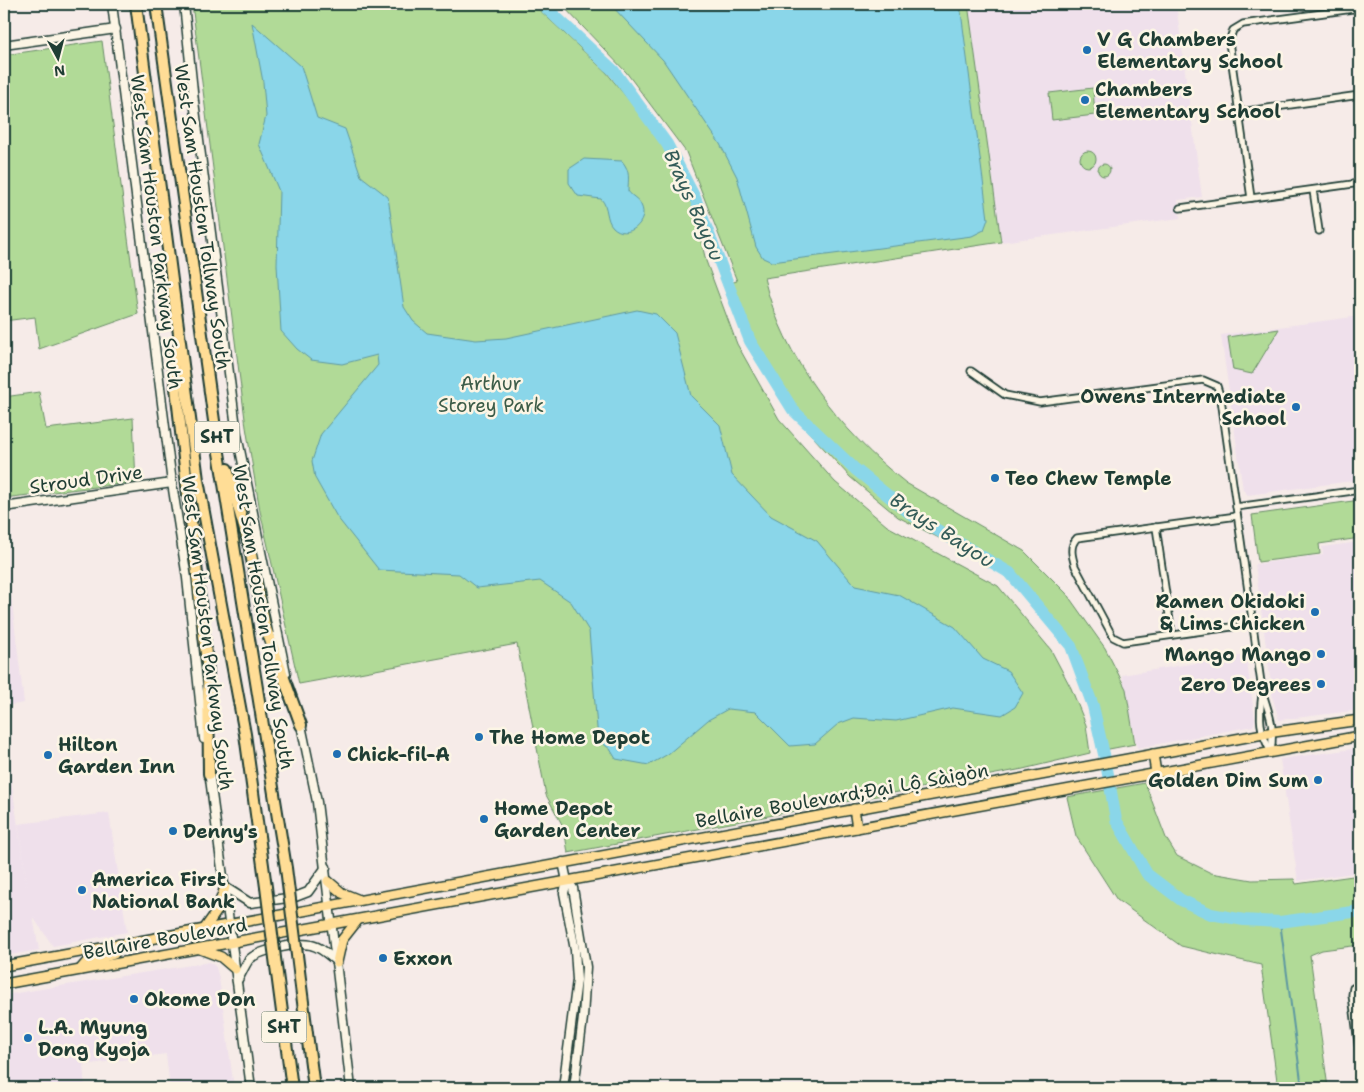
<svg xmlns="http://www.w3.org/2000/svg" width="1364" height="1092" viewBox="0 0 1364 1092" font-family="'Shantell Sans',sans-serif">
<rect width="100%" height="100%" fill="#f6ebe8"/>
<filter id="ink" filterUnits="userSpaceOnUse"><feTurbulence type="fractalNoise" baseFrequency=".02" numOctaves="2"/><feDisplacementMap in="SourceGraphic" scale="10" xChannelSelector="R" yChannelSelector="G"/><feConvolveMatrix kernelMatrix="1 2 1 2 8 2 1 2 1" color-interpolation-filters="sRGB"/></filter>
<g filter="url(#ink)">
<g fill="#efe0eb">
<polygon points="968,4 1176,4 1202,197 1178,200 1180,218 1001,242"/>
<polygon points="1360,316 1360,480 1248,495 1243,490 1221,335"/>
<polygon points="4,538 24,703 4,706"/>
<polygon points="1360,542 1360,710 1279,720 1273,699 1255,564 1323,555 1322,547"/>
<polygon points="1246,655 1255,720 1253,726 1137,748 1122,675"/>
<polygon points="4,733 28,892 18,824 109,813 127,932 53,946 33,917 39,950 4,956"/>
<polygon points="1360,748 1360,872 1298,881 1280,759"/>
<polygon points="210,962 216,967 219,978 234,1088 170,1088 166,1054 83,1065 85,1088 4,1088 4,995"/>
</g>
<g fill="#b1da97" stroke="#688c66">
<polygon points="192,4 533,4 607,73 664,144 691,199 706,261 737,344 779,419 835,482 887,526 998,586 1051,650 1071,688 1086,725 1090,753 1023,769 568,853 564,828 546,795 517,644 299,684 260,511 246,427"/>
<path d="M561,4H968L1001,242L764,278C783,358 841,432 906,483L1024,551L1066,593L1105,648L1126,689L1135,744L1104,750L1102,734L1088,689L1067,648L1012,580L982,560L898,517L850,477L791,413L749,342L726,284L737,281L686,152L626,72Z"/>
<polygon points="102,41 138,314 39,349 35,317 4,321 4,55"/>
<polygon points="1093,88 1095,115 1052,120 1049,93"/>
<circle cx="1088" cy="159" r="8"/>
<circle cx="1104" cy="170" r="6"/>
<polygon points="1279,329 1252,374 1233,370 1228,337"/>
<polygon points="39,392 46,429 133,418 136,482 4,498 4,397"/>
<polygon points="1360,500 1360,538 1319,544 1320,554 1258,562 1252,515"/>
<polygon points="1145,783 1166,838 1177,856 1211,873 1252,880 1294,879 1296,884 1360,875 1360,945 1322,950 1310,955 1328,1088 1278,1088 1261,965 1181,946 1117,900 1076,836 1067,797"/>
</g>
<g fill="#8ad6e9" stroke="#5f99a1">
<polygon points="610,4 960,4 988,219 984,230 972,236 772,262 763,258 756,247 737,177 720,144 663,60"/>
<polygon points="252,23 301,66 317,118 345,129 361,176 388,197 404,307 413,321 427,333 476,340 506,338 637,310 656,314 675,333 691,396 720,425 732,475 771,516 817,541 855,586 899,595 955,627 983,659 1008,671 1023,693 1015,707 1002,715 953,708 896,721 854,718 838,724 815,744 790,746 756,712 728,709 708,720 668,754 649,765 616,759 610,749 598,740 589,631 571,602 540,581 477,588 459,574 379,570 337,517 315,478 312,461 321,434 378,365 377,355 342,364 311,360 297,349 281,331 277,265 279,191 259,144 266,116 263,82"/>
<path d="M584,159L622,161C631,172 628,179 628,191C631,196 639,199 641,205C650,222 627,241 613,227C605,219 609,207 601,199L578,196L569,183V169Z"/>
</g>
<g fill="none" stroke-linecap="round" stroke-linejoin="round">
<polyline stroke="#5f99a1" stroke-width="2" points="1280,922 1302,1088"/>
<polyline stroke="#8ad6e9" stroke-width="12" points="542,4 614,71 667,144 695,198 750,341 793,410 855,469 912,515 1010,573 1071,646 1093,706 1106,763 1116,820 1147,874 1181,900 1211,914 1244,920 1280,922 1360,911"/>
<g stroke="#1f3d34" stroke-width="9">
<g id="street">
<polyline points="1240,112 1360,95"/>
<polyline points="1313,190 1319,231"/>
<polyline points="1251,198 1229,42 1233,30 1243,24 1360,8"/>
<polyline points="1180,208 1360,183"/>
<path d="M971,371L1005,395L1040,402L1203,380L1217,386L1221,399L1262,690C1269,715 1275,723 1271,752"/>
<polyline points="1236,507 1360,490"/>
<path d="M1237,516L1077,538C1069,546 1072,556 1075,566L1113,637L1123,642L1253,624"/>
<polyline points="1156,527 1172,635"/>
<path d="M1262,694C1259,718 1259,731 1271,752"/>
<polyline points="1360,985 1353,988 1352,995 1360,1059"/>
</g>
</g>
<g stroke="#1f3d34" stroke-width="11">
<g id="secondary">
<polyline points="112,4 172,483 187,578 204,739"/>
<polyline points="184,4 194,101 237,435 286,673"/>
<polyline points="4,45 116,29"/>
<polyline points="4,507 172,483"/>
<polyline points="300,720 317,802 351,1088"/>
<polyline points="209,771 251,1088"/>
<polyline points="567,881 573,888 586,967 583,1018 574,1088"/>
<polyline points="225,887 250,903 295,897 308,892 326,867"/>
<path d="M237,981C241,975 244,967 248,961C256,950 299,942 311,945C321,947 330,956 337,962"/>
<polyline points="563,1088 577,980 575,950 564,893 567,881 563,862"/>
</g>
</g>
<g stroke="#1f3d34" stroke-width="12">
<g id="primary">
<polyline points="1153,754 1156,773"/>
<polyline points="854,809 857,828"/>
<polyline points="328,881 342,893 357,899"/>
<polyline points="205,928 217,911 225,887"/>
<polyline points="200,949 221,957 235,969"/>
<polyline points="337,962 342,940 357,921"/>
<polyline points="4,966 1106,763 1274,732 1360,720"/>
<polyline points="80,970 86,963 114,954 119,944"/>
<polyline points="4,984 1360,736"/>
</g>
</g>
<g stroke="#1f3d34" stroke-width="14">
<g id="highway">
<polyline points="136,4 198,480 245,734 266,887"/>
<polyline points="156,4 215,428 286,868"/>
<polyline points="180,345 173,361 208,672 209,774"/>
<polyline points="227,469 249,544 265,626 301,725"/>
<polyline points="276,966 292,1088"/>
<polyline points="299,971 314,1088"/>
</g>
</g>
<use href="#street" stroke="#fcf5e5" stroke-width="5.5"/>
<use href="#secondary" stroke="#fcf5e5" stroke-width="8"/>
<use href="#primary" stroke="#ffdd96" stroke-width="9"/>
<use href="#highway" stroke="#ffdd96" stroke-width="10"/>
<g stroke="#1f3d34" stroke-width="14" stroke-linecap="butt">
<g id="highway-bridge">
<polyline points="286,868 299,971"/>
<polyline points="266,887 276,966"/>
</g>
</g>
<use href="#highway-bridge" stroke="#ffdd96" stroke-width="10"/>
</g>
</g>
<g fill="#1f6fb2" stroke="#fcf5e5" stroke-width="2">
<circle cx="1087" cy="50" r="5"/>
<circle cx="1085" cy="100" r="5"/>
<circle cx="1296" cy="407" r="5"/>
<circle cx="995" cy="478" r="5"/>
<circle cx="1315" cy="612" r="5"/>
<circle cx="1321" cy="654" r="5"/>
<circle cx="1321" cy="684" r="5"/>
<circle cx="479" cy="737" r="5"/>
<circle cx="337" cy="754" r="5"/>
<circle cx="48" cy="755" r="5"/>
<circle cx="1318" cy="780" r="5"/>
<circle cx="484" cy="819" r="5"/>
<circle cx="173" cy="831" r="5"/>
<circle cx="82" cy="890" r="5"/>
<circle cx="383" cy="958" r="5"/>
<circle cx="134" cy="999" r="5"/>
<circle cx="28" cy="1038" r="5"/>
</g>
<g text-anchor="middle" stroke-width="5" stroke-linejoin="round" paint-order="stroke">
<g fill="#fcf5e5" stroke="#617469" stroke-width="1">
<rect x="194.5" y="421.5" width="45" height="31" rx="4"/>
<rect x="261.5" y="1011.5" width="45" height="31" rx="4"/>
</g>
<g font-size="18" font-weight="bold" fill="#1f3d34">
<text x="217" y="443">SHT</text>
<text x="284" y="1033">SHT</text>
</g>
<g font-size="19" font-weight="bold" fill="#1f3d34" stroke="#fcf5e5" text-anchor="start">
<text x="1097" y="46">V G Chambers<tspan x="1097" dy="22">Elementary School</tspan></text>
<text x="1095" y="96">Chambers<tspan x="1095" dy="22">Elementary School</tspan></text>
<text x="1286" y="403" text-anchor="end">Owens Intermediate<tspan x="1286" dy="22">School</tspan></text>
<text x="1005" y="485">Teo Chew Temple</text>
<text x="1305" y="608" text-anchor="end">Ramen Okidoki<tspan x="1305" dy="22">&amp; Lims Chicken</tspan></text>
<text x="1311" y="661" text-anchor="end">Mango Mango</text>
<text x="1311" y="691" text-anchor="end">Zero Degrees</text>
<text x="489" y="744">The Home Depot</text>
<text x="58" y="751">Hilton<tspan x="58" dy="22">Garden Inn</tspan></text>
<text x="347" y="761">Chick-fil-A</text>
<text x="1308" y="787" text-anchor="end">Golden Dim Sum</text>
<text x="494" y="815">Home Depot<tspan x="494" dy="22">Garden Center</tspan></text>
<text x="183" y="838">Denny's</text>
<text x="92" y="886">America First<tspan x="92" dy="22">National Bank</tspan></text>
<text x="393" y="965">Exxon</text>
<text x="144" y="1006">Okome Don</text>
<text x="38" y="1034">L.A. Myung<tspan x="38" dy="22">Dong Kyoja</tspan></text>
</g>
<g font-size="19" fill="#1f3d34" stroke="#fcf5e5">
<text transform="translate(203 217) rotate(82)" y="7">West Sam Houston Tollway South</text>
<text transform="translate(157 232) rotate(83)" y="7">West Sam Houston Parkway South</text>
<text transform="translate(86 479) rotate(-8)" y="7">Stroud Drive</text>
<text transform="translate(264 617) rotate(81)" y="7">West Sam Houston Tollway South</text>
<text transform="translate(208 633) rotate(83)" y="7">West Sam Houston Parkway South</text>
<text transform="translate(842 795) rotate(-10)" y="7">Bellaire Boulevard;Đại Lộ Sàigòn</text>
<text transform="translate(165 938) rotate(-10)" y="7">Bellaire Boulevard</text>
</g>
<g font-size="19" fill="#3c5c48" stroke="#fcf5e5">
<text x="491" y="390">Arthur<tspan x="491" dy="22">Storey Park</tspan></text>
</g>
<g font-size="20" font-style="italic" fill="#345c58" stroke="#fcf5e5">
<text transform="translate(694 205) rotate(66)" y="7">Brays Bayou</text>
<text transform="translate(942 530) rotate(33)" y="7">Brays Bayou</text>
</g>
</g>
<rect width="1364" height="1092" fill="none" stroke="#fcf5e5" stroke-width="20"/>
<rect x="10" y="10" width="1344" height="1072" fill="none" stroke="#1f3d34" stroke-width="2" filter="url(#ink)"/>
<g transform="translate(58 58) rotate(173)" stroke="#fcf5e5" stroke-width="4" paint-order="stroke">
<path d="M0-4L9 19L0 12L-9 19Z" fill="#1f3d34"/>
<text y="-8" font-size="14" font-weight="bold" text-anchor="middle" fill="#1f3d34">N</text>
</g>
</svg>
